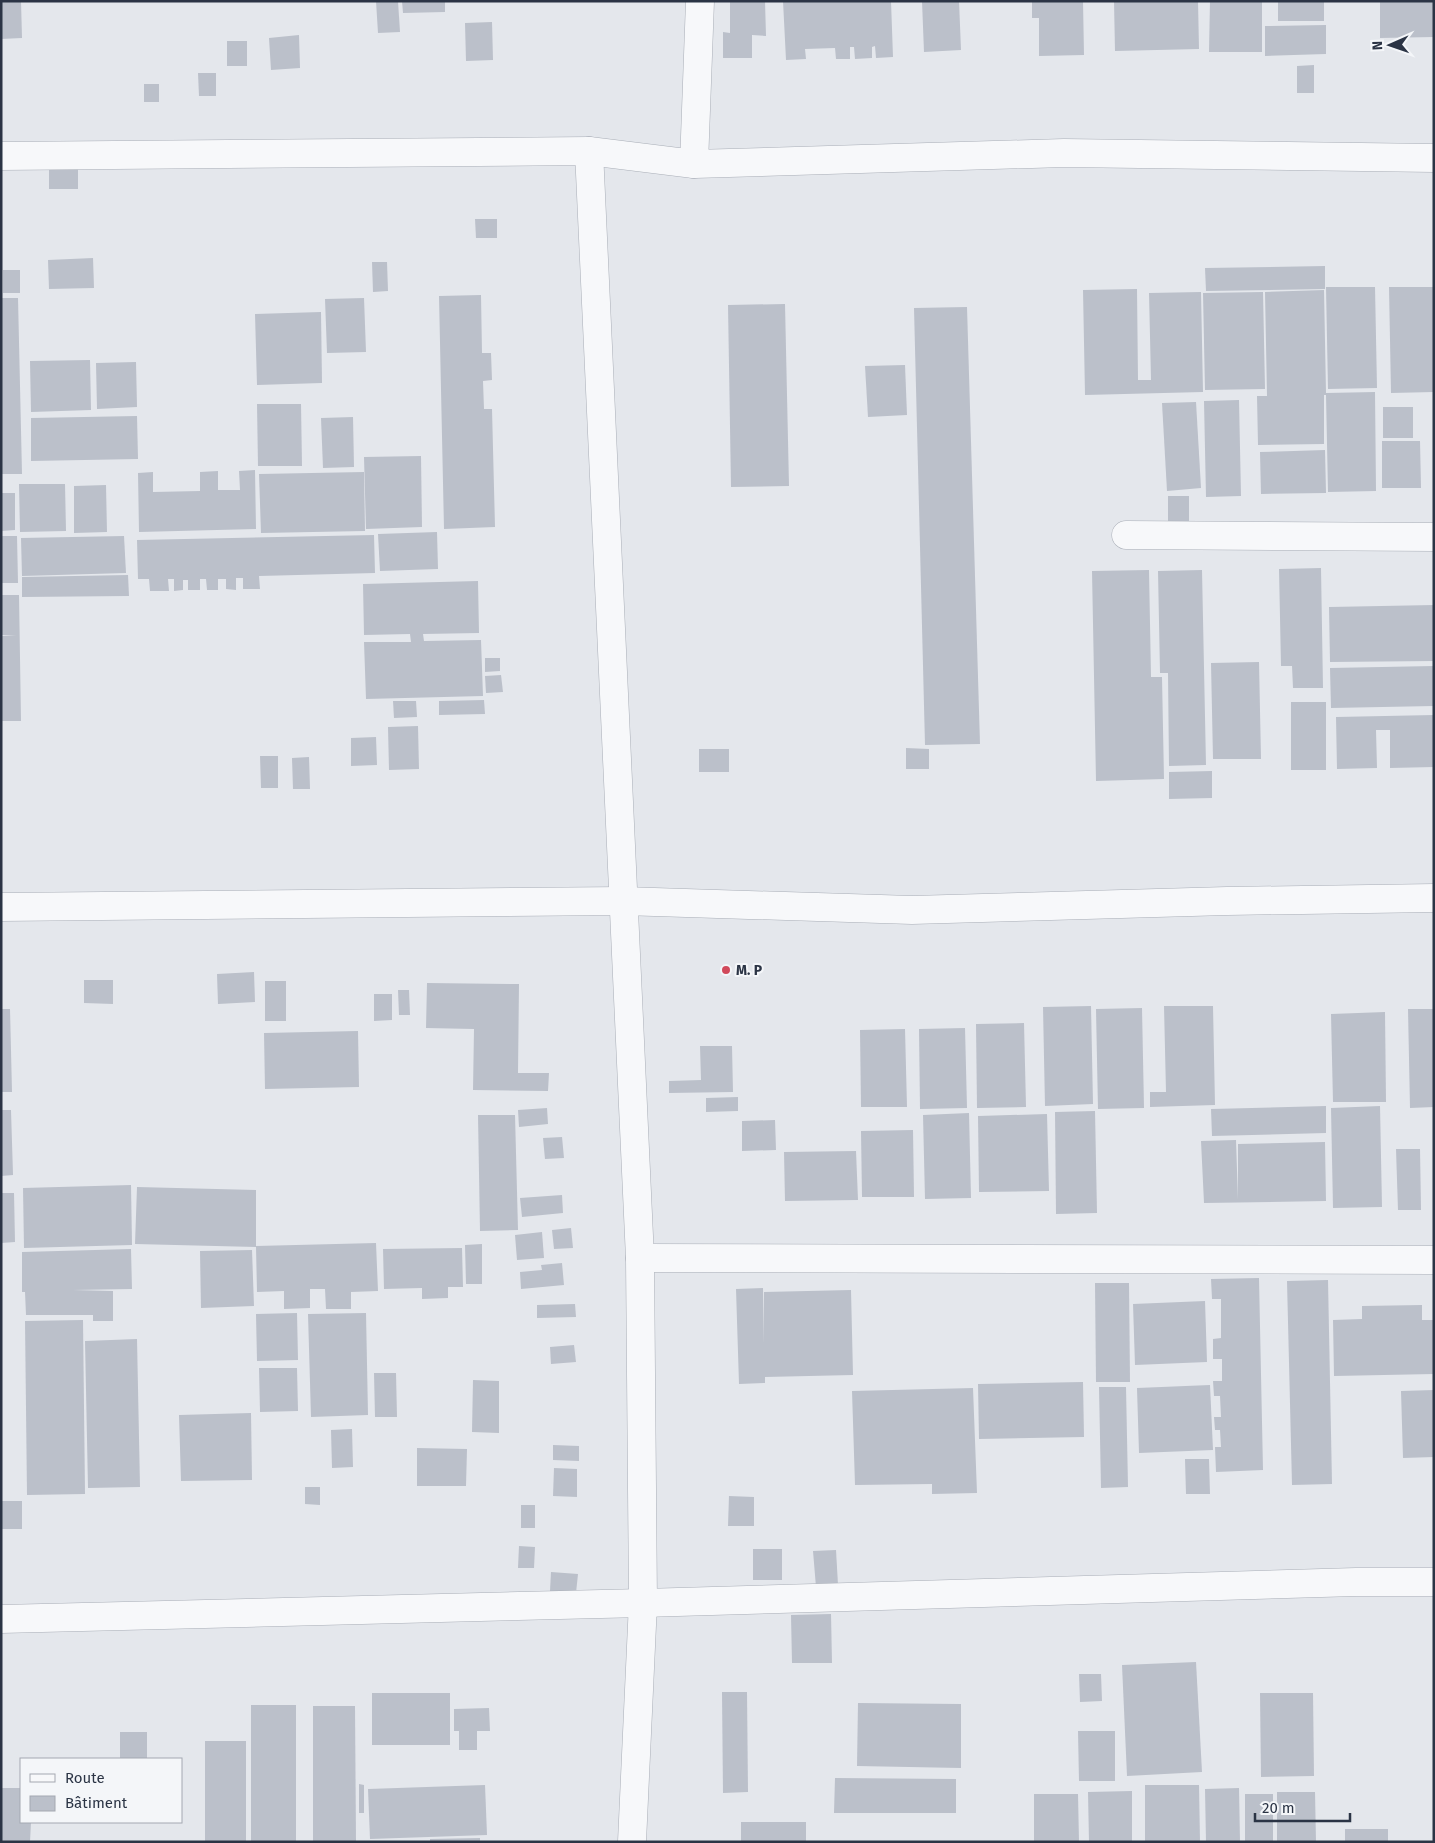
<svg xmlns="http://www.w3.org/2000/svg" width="1435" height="1843" viewBox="0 0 1435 1843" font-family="'Fira Sans',sans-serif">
<rect width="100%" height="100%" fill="#e4e7ec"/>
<g fill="#bbc0ca">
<polygon points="1,1 21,1 22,38 1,39"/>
<polygon points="376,1 398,1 400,32 378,33"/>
<polygon points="402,1 445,1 445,12 403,13"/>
<polygon points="730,1 765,1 766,36 752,35 752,58 723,58 723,32 730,33"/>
<polygon points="783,1 891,1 893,57 876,58 875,46 872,47 872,58 855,59 854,47 850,47 850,59 836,59 835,48 805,49 806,59 786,60"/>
<polygon points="922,1 959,1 961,50 924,52"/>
<polygon points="1032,1 1083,1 1084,55 1039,56 1039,18 1032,18"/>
<polygon points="1114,1 1198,1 1199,49 1115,51"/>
<polygon points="1210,1 1262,1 1262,52 1209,52"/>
<rect x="1278" y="1" width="46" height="20"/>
<polygon points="1380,1 1434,1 1434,37 1380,38"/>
<polygon points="492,22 493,60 466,61 465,23"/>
<polygon points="1326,25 1326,54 1265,56 1265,26"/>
<polygon points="299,35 300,68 271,70 269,38"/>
<rect x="227" y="41" width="20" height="25"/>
<polygon points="1314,65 1314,93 1297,93 1297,66"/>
<polygon points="198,73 216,73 216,96 199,96"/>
<rect x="144" y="84" width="15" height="18"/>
<rect x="49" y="161" width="29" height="28"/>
<polygon points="475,219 497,219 497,238 476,238"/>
<polygon points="93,258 94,288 49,289 48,260"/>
<polygon points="372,262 387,262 388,291 373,292"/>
<polygon points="1325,266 1325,289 1206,291 1205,268"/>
<rect x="3" y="270" width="17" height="23"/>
<polygon points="1326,287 1375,287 1377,388 1328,389"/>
<polygon points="1389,287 1434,287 1434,392 1391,393"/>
<polygon points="1137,289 1138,380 1151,380 1149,293 1201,292 1203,392 1085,395 1083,290"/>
<polygon points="1324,290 1326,393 1375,392 1376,491 1328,492 1326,395 1324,395 1324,444 1258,445 1257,396 1267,396 1265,292"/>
<polygon points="1263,292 1265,389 1205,390 1203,293"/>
<polygon points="481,295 482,353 491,353 492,380 483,381 484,409 492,409 495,527 444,529 439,296"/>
<polygon points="1,298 18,298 22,474 1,474"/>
<polygon points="364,298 366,352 327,353 325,299"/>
<polygon points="785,304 789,486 731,487 728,305"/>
<polygon points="967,307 980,744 925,745 914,308"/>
<polygon points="321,312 322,383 257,385 255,314"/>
<polygon points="90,360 91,410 31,412 30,361"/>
<polygon points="136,362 137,407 97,409 96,363"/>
<polygon points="905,365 907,415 868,417 865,366"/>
<polygon points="1239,400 1241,496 1206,497 1204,401"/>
<polygon points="1196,402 1201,488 1167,491 1162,403"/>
<polygon points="257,404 301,404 302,466 258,466"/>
<rect x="1383" y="407" width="30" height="31"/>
<polygon points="137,416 138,459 31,461 31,418"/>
<polygon points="353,417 354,467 323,468 321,418"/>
<polygon points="1382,441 1420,441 1421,488 1382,488"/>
<polygon points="1325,450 1326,493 1261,494 1260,452"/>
<polygon points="421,456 422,527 366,529 364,457"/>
<polygon points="255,470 256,529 139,532 138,473 153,472 153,492 200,491 200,472 218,471 218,490 240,490 239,471"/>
<polygon points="364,472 365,531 261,533 259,474"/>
<polygon points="19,484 65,484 66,531 20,532"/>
<polygon points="106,485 107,532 74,533 74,486"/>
<polygon points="1,493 15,493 15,530 1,531"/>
<rect x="1168" y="496" width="21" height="26"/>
<polygon points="437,532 438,569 380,571 378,534"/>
<polygon points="374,535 375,573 259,576 260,589 243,589 243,578 236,578 236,590 226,589 226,579 218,579 218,590 207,590 206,579 200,579 200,590 188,590 188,580 183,580 183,590 174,591 174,579 168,579 169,591 150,591 149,579 138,579 137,540"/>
<polygon points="1,536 17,536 18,583 1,583"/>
<polygon points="124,536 126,573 22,576 21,538"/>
<polygon points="1321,568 1323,688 1293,688 1292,666 1281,666 1279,569"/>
<polygon points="1149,570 1151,677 1162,677 1164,779 1096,781 1092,571"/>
<polygon points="1202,570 1206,765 1169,766 1168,673 1160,673 1158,571"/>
<polygon points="128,575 129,596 22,597 22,577"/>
<polygon points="478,581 479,633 423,634 424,641 481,640 483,696 366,699 364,642 411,642 410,634 364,635 363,584"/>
<polygon points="1,595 19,595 21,721 1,721 1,636 16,636 1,635"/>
<polygon points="1434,605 1434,661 1330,662 1329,607"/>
<polygon points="485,658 500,658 500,671 485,672"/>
<polygon points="1259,662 1261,759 1213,759 1211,663"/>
<polygon points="1434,666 1434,706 1331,708 1330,668"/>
<polygon points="501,675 503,692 486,693 485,676"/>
<polygon points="484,700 485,714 439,715 439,701"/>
<polygon points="393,701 416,701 417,717 394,718"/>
<rect x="1291" y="702" width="35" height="68"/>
<polygon points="1434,715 1434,767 1390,768 1390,730 1376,730 1377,768 1337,769 1336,717"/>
<polygon points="418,726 419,769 389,770 388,727"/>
<polygon points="376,737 377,765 351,766 351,738"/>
<polygon points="906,748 929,749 929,769 906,769"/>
<rect x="699" y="749" width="30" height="23"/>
<polygon points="260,756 278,756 278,788 261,788"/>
<polygon points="309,757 310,789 293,789 292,758"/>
<polygon points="1212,771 1212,798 1169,799 1169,772"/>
<polygon points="254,972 255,1002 218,1004 217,974"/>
<polygon points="84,980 113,980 113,1004 84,1003"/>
<rect x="265" y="981" width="21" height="40"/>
<polygon points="427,983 519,984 518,1073 549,1073 548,1091 473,1090 474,1029 426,1028"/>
<polygon points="398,990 409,990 410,1015 399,1015"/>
<polygon points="374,994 392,994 392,1020 374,1021"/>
<polygon points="1091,1006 1093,1104 1045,1106 1043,1007"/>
<polygon points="1164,1006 1213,1006 1215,1105 1150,1107 1150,1092 1166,1092"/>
<polygon points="1142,1008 1144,1108 1098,1109 1096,1009"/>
<polygon points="1,1009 10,1009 12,1092 1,1092"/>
<polygon points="1408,1009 1434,1009 1434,1107 1410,1108"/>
<polygon points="1385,1012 1386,1102 1333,1102 1331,1014"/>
<polygon points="1024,1023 1026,1107 977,1108 976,1024"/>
<polygon points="965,1028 967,1108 920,1109 919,1029"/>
<polygon points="905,1029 907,1107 861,1107 860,1030"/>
<polygon points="358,1031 359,1087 265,1089 264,1033"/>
<polygon points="700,1046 732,1046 733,1092 669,1093 669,1081 701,1080"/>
<polygon points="738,1097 738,1111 706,1112 706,1098"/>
<polygon points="1326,1106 1326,1133 1212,1136 1211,1109"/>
<polygon points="1380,1106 1382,1207 1333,1208 1331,1108"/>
<polygon points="547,1108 548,1124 519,1127 518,1110"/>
<polygon points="1,1110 11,1110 13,1175 1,1176"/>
<polygon points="1095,1111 1097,1213 1056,1214 1055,1112"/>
<polygon points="969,1113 971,1198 925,1199 923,1115"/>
<polygon points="1047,1114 1049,1191 979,1192 978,1116"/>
<polygon points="478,1115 515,1115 518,1230 480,1231"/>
<polygon points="775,1120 776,1150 742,1151 742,1121"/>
<polygon points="913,1130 914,1197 862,1197 861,1131"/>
<polygon points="562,1137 564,1158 545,1159 543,1138"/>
<polygon points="1236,1140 1238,1200 1238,1144 1325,1142 1326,1201 1204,1203 1201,1141"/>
<polygon points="1396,1149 1420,1149 1421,1210 1398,1210"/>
<polygon points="856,1151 858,1200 785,1201 784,1152"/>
<polygon points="131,1185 132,1245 24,1248 23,1188"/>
<polygon points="137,1187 256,1190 256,1246 376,1243 378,1291 351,1292 351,1309 326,1309 325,1289 310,1289 310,1308 284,1309 284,1291 257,1292 256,1247 135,1244"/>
<polygon points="1,1193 14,1193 15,1242 1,1243"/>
<polygon points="562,1195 563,1213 522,1217 520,1198"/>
<polygon points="571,1228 573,1248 554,1249 552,1230"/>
<polygon points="542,1232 544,1258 517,1260 515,1235"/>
<polygon points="482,1244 482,1284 466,1284 465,1245"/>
<polygon points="462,1248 463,1287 448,1287 448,1298 422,1299 422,1288 384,1289 383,1249"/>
<polygon points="131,1249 132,1289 73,1290 113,1291 113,1321 93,1321 93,1315 26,1315 25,1292 22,1292 22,1252"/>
<polygon points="252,1250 254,1306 201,1308 200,1251"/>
<polygon points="562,1263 564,1285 521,1289 520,1272 542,1270 541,1265"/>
<polygon points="1259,1278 1263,1470 1216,1472 1215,1447 1221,1447 1220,1430 1215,1430 1214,1417 1221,1417 1220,1396 1214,1396 1213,1381 1222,1381 1222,1359 1213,1359 1213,1339 1221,1338 1221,1299 1212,1299 1211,1279"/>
<polygon points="1328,1280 1332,1484 1292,1485 1287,1281"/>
<polygon points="1095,1283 1129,1283 1130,1382 1096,1382"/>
<polygon points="763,1288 764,1344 764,1292 851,1290 853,1375 765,1377 765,1383 739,1384 736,1289"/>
<polygon points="1205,1301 1207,1362 1135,1365 1133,1304"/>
<polygon points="575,1304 576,1317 537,1318 537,1305"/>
<polygon points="1422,1305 1422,1320 1434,1320 1434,1374 1334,1376 1333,1320 1362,1319 1362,1306"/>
<polygon points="297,1313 298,1360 257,1361 256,1314"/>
<polygon points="366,1313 368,1415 311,1417 308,1314"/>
<polygon points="83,1320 85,1494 27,1495 25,1321"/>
<polygon points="137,1339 140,1487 88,1488 85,1341"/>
<polygon points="574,1345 576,1362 551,1364 550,1347"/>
<polygon points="259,1368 297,1368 298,1411 260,1412"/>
<polygon points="374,1373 396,1373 397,1417 375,1417"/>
<polygon points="473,1380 499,1381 499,1433 472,1432"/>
<polygon points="1083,1382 1084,1437 979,1439 978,1384"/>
<polygon points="1210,1385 1213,1450 1139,1453 1137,1388"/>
<polygon points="1099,1387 1126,1387 1128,1487 1101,1488"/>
<polygon points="973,1388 977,1493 932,1494 932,1484 855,1485 852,1391"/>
<polygon points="1434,1390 1434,1457 1403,1458 1401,1391"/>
<polygon points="251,1413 252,1480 181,1481 179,1415"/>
<polygon points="352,1429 353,1467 332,1468 331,1430"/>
<polygon points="553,1445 579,1446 579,1461 553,1460"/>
<polygon points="417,1448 467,1449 466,1486 417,1486"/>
<polygon points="1185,1459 1209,1459 1210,1494 1186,1494"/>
<polygon points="554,1468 577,1469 577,1497 553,1496"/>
<polygon points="305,1487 320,1487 320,1505 305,1504"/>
<polygon points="729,1496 754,1497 754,1526 728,1526"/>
<rect x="1" y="1501" width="21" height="28"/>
<rect x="521" y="1505" width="14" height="23"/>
<polygon points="519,1546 535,1547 534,1568 518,1568"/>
<rect x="753" y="1549" width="29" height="31"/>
<polygon points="836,1550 838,1585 816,1587 813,1551"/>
<polygon points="551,1572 578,1574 576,1593 550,1591"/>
<polygon points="831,1614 832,1663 792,1663 791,1615"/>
<polygon points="1196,1662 1202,1772 1127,1776 1122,1665"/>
<polygon points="1079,1674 1101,1674 1102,1701 1080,1702"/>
<polygon points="722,1692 747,1692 748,1792 723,1793"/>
<rect x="372" y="1693" width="78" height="52"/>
<polygon points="1260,1693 1313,1693 1314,1776 1261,1777"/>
<polygon points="858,1703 961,1704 961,1768 857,1766"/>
<rect x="251" y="1705" width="45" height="137"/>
<polygon points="313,1706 355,1706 356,1842 313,1842"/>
<polygon points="489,1708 490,1731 477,1731 477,1750 459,1750 459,1731 454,1731 454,1709"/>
<polygon points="1078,1731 1115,1731 1115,1781 1079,1781"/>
<rect x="120" y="1732" width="27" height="27"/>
<rect x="205" y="1741" width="41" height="101"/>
<polygon points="835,1778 956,1779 956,1813 834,1813"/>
<polygon points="359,1784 364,1785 364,1813 359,1813"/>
<polygon points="485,1785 487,1835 370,1839 368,1789"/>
<polygon points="1145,1785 1199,1785 1200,1842 1145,1842"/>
<polygon points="1,1788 21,1788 21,1822 31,1822 30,1842 1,1842"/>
<polygon points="1239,1788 1240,1842 1206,1842 1205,1789"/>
<polygon points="1132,1791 1132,1842 1089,1842 1088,1792"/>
<polygon points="1277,1792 1315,1792 1316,1842 1277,1842"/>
<polygon points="1034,1794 1078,1794 1079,1842 1034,1842"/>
<rect x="1245" y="1794" width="28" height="48"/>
<rect x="741" y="1822" width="65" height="20"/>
<rect x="1345" y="1829" width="43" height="13"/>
<polygon points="480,1838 480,1842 430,1842 430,1839"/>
</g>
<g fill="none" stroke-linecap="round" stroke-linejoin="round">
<g stroke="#a9aeb7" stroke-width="29">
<g id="street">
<polyline points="589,151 640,1258 643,1603 632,1842"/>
<polyline points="1,156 589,151 694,164 700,1"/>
<polyline points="694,164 1064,153 1434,158"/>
<polyline points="1126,535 1434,537"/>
<polyline points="1,907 623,901 912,910 1227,901 1434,898"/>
<polyline points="640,1258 1434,1260"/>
<polyline points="1,1619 643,1603 1356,1582 1434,1582"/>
</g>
</g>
<use href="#street" stroke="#f7f8fa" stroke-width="28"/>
</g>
<circle fill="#d1495b" stroke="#f4f6f9" stroke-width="2" cx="726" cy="970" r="5"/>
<g text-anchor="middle" stroke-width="4" stroke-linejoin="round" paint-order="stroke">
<g font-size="14" font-weight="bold" fill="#2b3445" stroke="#f4f6f9" text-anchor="start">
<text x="736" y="975">M. P</text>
</g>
</g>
<rect width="1435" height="1843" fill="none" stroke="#2b3445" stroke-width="5"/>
<rect x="20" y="1758" width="162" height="65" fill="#f4f6f9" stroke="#a4a8b1"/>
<rect x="30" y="1774" width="25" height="8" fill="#f7f8fa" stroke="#a4a8b1"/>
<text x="65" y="1783" font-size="15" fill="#2b3445">Route</text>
<rect x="30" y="1796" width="25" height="15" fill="#bbc0ca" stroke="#a4a8b1"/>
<text x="65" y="1808" font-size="15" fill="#2b3445">Bâtiment</text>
<g transform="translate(1390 45) rotate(268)" stroke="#f4f6f9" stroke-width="4" paint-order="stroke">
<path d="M0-4L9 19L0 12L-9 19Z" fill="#2b3445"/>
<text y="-8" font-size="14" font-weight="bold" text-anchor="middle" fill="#2b3445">N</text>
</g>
<path d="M1255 1813v8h95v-8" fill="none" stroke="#2b3445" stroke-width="2.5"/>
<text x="1262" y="1813" font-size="15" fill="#2b3445" stroke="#f4f6f9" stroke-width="4" paint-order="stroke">20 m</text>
</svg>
